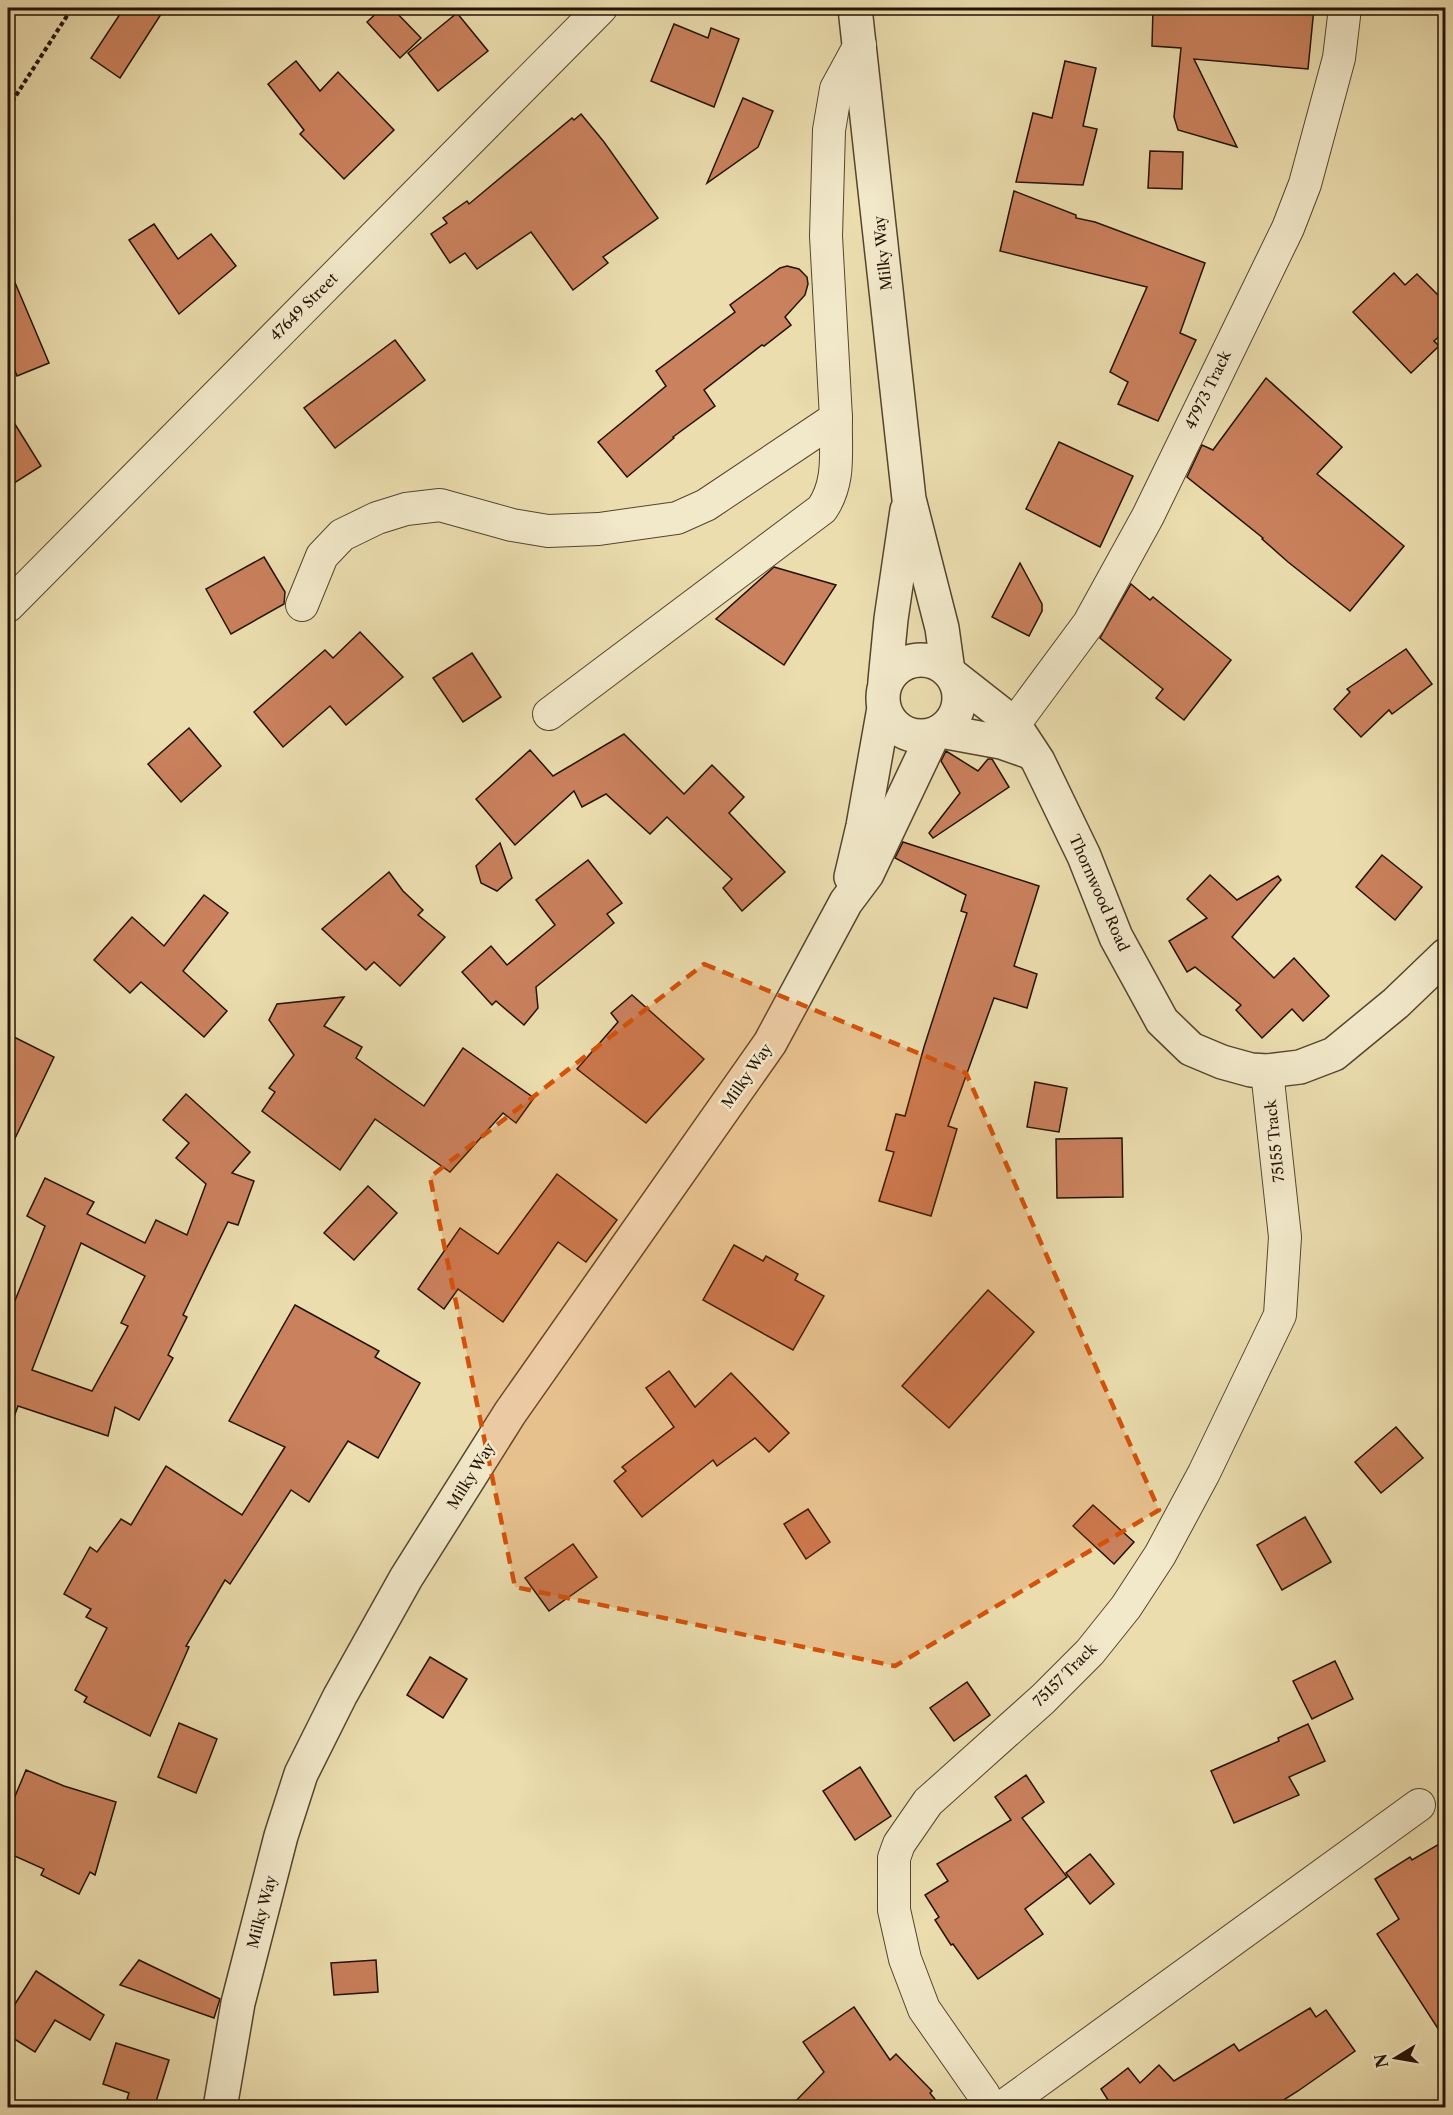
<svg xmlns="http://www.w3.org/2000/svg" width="1453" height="2115" viewBox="0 0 1453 2115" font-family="'Libre Caslon Text',serif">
<rect width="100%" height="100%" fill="#ebddae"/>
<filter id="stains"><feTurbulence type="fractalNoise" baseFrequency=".00333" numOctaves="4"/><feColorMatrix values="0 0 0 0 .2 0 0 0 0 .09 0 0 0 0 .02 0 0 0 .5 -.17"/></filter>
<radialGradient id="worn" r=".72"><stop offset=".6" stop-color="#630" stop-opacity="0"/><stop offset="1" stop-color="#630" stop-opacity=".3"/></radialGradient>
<g fill="#ca815d" stroke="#231203" stroke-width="1.5" fill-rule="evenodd">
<polygon points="124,8 165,8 120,78 91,58"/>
<polygon points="382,8 392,8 421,38 400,58 367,22"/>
<polygon points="1153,8 1314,8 1308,69 1194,59 1237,147 1178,130 1174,117 1181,48 1152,46"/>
<polygon points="457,13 488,51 438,91 408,53"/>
<polygon points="674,24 708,38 711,28 739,39 714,107 651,81"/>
<polygon points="296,61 320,91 338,72 394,130 344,179 300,134 304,130 268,84"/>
<polygon points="1065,61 1096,68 1083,126 1097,129 1083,185 1016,182 1033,113 1052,118"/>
<polygon points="743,98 773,111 758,147 707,183"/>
<polygon points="581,114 604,142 658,218 603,257 608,263 573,290 531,232 477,269 465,253 450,263 431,234 447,223 443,218 467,201 469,204 572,118 574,120"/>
<polygon points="1150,151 1183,152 1182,189 1148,188"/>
<polygon points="1014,191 1076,215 1076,218 1095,222 1205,263 1180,333 1196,340 1158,421 1118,404 1128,382 1110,372 1147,287 1000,251"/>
<polygon points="154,224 178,259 211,234 236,266 179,314 129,240"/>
<polygon points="8,266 49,363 17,376 8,353"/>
<polygon points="787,266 799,269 807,277 808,284 805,295 785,317 791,325 764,346 762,345 704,390 715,406 673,437 674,438 627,477 598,442 666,386 656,371 735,312 730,305 780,268"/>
<polygon points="1394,273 1405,285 1417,274 1446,303 1446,330 1434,341 1439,346 1411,373 1353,312"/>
<polygon points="395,340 425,380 335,448 304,408"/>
<polygon points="1266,378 1342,447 1317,474 1404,546 1350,611 1288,562 1262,539 1263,538 1187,477 1202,445 1213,450"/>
<polygon points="8,413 41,466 8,487"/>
<polygon points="1059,442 1133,476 1100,547 1026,509"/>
<polygon points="264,557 285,592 284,604 231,634 206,589"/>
<polygon points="1020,563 1042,604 1042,611 1029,636 992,617"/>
<polygon points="774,567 836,585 784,665 716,619"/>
<polygon points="1131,584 1150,600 1153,597 1231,660 1184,720 1156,698 1163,689 1100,638"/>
<polygon points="360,632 403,677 346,725 330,706 283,747 254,712 325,650 333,658"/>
<polygon points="1406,649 1432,684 1392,714 1389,710 1361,737 1334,709 1350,692 1347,689"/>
<polygon points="472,653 501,697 463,722 433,678"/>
<polygon points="189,728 221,766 181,802 148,764"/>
<polygon points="624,734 684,794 712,765 744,797 729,813 785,872 742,911 723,888 732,879 667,817 650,834 606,794 582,807 574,791 515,845 476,799 530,750 553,776"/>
<polygon points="946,751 978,771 988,759 992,759 1009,787 933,838 929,833 960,793 941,761"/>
<polygon points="903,842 1039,886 1014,966 1037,974 1027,1008 994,998 948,1126 957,1129 931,1216 879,1201 894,1152 886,1150 896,1114 905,1116 924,1047 967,913 961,911 966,895 895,858"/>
<polygon points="500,843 512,878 497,891 481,883 476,866"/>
<polygon points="1382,855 1422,887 1395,920 1356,887"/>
<polygon points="588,860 622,903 607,914 614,923 536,987 538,1008 524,1025 496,1001 492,1005 462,972 491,946 507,965 555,925 536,900"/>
<polygon points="389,872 403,891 423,910 418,915 445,937 400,986 374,962 366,970 322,929"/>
<polygon points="1210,875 1237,900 1278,876 1281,880 1232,937 1274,978 1294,958 1329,996 1303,1021 1292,1009 1262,1038 1236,1010 1241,1005 1195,967 1187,972 1169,941 1207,918 1187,899"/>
<polygon points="204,895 228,913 183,971 227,1011 204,1037 141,982 130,993 94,960 132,917 164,946"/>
<polygon points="632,995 704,1059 646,1123 577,1069 618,1022 611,1013"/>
<polygon points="344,997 324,1026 362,1047 356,1058 424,1106 463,1048 534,1098 516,1123 503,1113 450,1172 375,1119 340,1170 262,1111 275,1092 269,1088 294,1055 269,1020 277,1004"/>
<polygon points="8,1034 54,1057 8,1153"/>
<polygon points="1035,1082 1067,1088 1059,1132 1027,1127"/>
<path d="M186,1094L250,1152L232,1173L254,1181L238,1225L228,1222L183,1315L187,1317L168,1355L173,1358L139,1420L115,1407L108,1436L18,1406L10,1428L8,1427V1318L45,1226L27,1216L45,1178L94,1202L87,1214L145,1243L156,1220L187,1235L206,1184L176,1158L189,1143L163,1120ZM81,1243L145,1276L121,1323L128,1326L92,1391L32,1370Z"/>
<polygon points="1122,1138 1123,1197 1057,1198 1056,1139"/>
<polygon points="557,1174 617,1220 586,1262 558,1242 503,1322 458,1289 444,1309 418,1289 460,1228 498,1254"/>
<polygon points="368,1186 397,1213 354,1260 324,1233"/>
<polygon points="734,1245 763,1261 766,1256 798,1274 795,1280 824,1296 793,1350 703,1300"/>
<polygon points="988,1290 1034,1332 949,1428 902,1386"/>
<polygon points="295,1305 379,1351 375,1357 420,1383 378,1458 348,1441 309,1502 291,1490 230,1584 225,1580 186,1646 189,1647 150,1736 84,1702 87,1697 75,1690 107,1628 86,1617 91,1609 64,1594 90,1547 97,1552 121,1519 131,1525 166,1466 242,1515 285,1447 229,1421"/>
<polygon points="669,1371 695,1407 731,1373 789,1433 769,1452 755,1438 717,1466 713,1460 642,1517 614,1481 626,1471 622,1467 674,1427 646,1388"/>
<polygon points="1396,1427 1423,1458 1381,1493 1355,1462"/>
<polygon points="1093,1505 1134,1542 1114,1564 1073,1526"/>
<polygon points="808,1509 830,1542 806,1559 784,1524"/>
<polygon points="1305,1517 1331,1562 1282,1590 1257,1545"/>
<polygon points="573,1544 597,1577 549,1611 525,1578"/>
<polygon points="430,1657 467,1679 443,1718 407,1695"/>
<polygon points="1335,1661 1353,1699 1312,1719 1293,1681"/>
<polygon points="967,1682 990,1715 954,1741 930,1708"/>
<polygon points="179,1723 217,1739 196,1793 158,1777"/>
<polygon points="1308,1724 1325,1761 1289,1777 1299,1795 1234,1823 1211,1771 1279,1741 1278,1738"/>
<polygon points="860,1767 891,1816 855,1840 823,1791"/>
<polygon points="26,1770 64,1786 116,1802 95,1875 90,1872 79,1894 41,1875 44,1869 8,1853 8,1813"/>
<polygon points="1026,1775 1044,1802 1022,1818 1067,1877 1025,1909 1043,1934 978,1979 953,1944 951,1945 935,1920 939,1917 925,1895 948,1881 937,1864 1011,1820 995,1797"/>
<polygon points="1446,1840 1446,2041 1377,1934 1399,1919 1375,1879 1410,1857 1412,1860"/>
<polygon points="1090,1854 1114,1884 1090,1904 1066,1873"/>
<polygon points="139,1960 220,1999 214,2018 120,1985"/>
<polygon points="376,1960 378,1992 334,1995 331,1963"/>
<polygon points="36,1971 104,2015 90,2040 55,2020 35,2052 8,2035 8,2015"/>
<polygon points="854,2007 890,2060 896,2054 932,2091 930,2093 942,2108 789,2108 824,2072 803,2042"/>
<polygon points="1310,2008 1316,2017 1326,2010 1355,2051 1298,2091 1271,2108 1113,2108 1101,2089 1128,2068 1140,2083 1159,2065 1174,2081 1234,2044 1239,2051"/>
<polygon points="116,2043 169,2060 154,2108 127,2099 129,2093 103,2084"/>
</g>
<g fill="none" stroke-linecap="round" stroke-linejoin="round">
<g stroke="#55452e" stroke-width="34">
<g id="minor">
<polyline points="302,605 322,556 342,535 377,518 406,509 440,505 512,525 548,531 599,529 677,518 706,505 836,418 826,236 829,130 836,89 860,45"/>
<polyline points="8,606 601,8"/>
<path d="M549,714L822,509C841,481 835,451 836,418"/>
<polyline points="1001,742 1089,623 1148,516 1288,228 1305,184 1339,58 1345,8"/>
<polyline points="987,2108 984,2095 924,2009 905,1959 894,1910 894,1858 899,1844 928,1802 1043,1699 1090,1652 1126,1607 1160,1555 1204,1473 1280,1315 1285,1237 1267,1071"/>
<polyline points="1001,2108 1419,1805"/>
</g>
</g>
<g stroke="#55452e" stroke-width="36">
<g id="tertiary">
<polyline points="855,8 909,499 942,628 948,671"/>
<circle cx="921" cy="698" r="38"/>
<polyline points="953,676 1013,723 1038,761 1084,856 1116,937 1162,1021 1191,1049 1222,1062 1251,1070 1267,1071 1300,1067 1334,1054 1396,1003 1446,955"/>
<polyline points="885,681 891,619 907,510"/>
<polyline points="941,731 1001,742 1030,752"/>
<polyline points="851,877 863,826 884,708"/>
<polyline points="220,2108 238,2003 281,1836 301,1774 340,1696 406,1578 510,1413 770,1043 846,902 867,874 933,735"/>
</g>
</g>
<polyline stroke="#231203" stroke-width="4" stroke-dasharray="4.5 3" stroke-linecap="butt" points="8,108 72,8"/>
<use href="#minor" stroke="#f2e9ca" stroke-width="32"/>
<use href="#tertiary" stroke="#f2e9ca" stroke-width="33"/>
</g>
<path fill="#d4520b" fill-opacity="0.2" stroke="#d4520b" stroke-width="4.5" stroke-dasharray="12 8" stroke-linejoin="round" d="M704,964L966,1073L1159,1510L895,1666L515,1587L430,1177Z"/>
<g text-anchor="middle" stroke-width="5" stroke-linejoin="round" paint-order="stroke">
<g font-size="15" fill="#231203" stroke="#f2e9ca">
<text transform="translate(883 253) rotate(-96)" y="5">Milky Way</text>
<text transform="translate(304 307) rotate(-45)" y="5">47649 Street</text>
<text transform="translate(1208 390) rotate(-64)" y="5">47973 Track</text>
<text transform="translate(1099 893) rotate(66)" y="5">Thornwood Road</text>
<text transform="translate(747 1076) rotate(-55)" y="5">Milky Way</text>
<text transform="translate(1275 1141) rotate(-96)" y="5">75155 Track</text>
<text transform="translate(471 1476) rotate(-58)" y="5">Milky Way</text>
<text transform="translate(1065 1675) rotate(-45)" y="5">75157 Track</text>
<text transform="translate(262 1912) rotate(-75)" y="5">Milky Way</text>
</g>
</g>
<rect width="1453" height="2115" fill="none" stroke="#ebddae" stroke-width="30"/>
<rect x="9" y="9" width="1435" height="2097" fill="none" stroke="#231203" stroke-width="3"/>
<rect x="15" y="15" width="1423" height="2085" fill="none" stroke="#231203" stroke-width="1.5"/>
<g transform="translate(1396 2058) rotate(259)" stroke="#f2e9ca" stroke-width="4.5" paint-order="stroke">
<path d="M0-4.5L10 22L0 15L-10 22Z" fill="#231203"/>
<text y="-9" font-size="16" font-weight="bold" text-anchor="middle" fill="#231203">N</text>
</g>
<rect width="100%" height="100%" filter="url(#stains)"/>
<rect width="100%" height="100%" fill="url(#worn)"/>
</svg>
